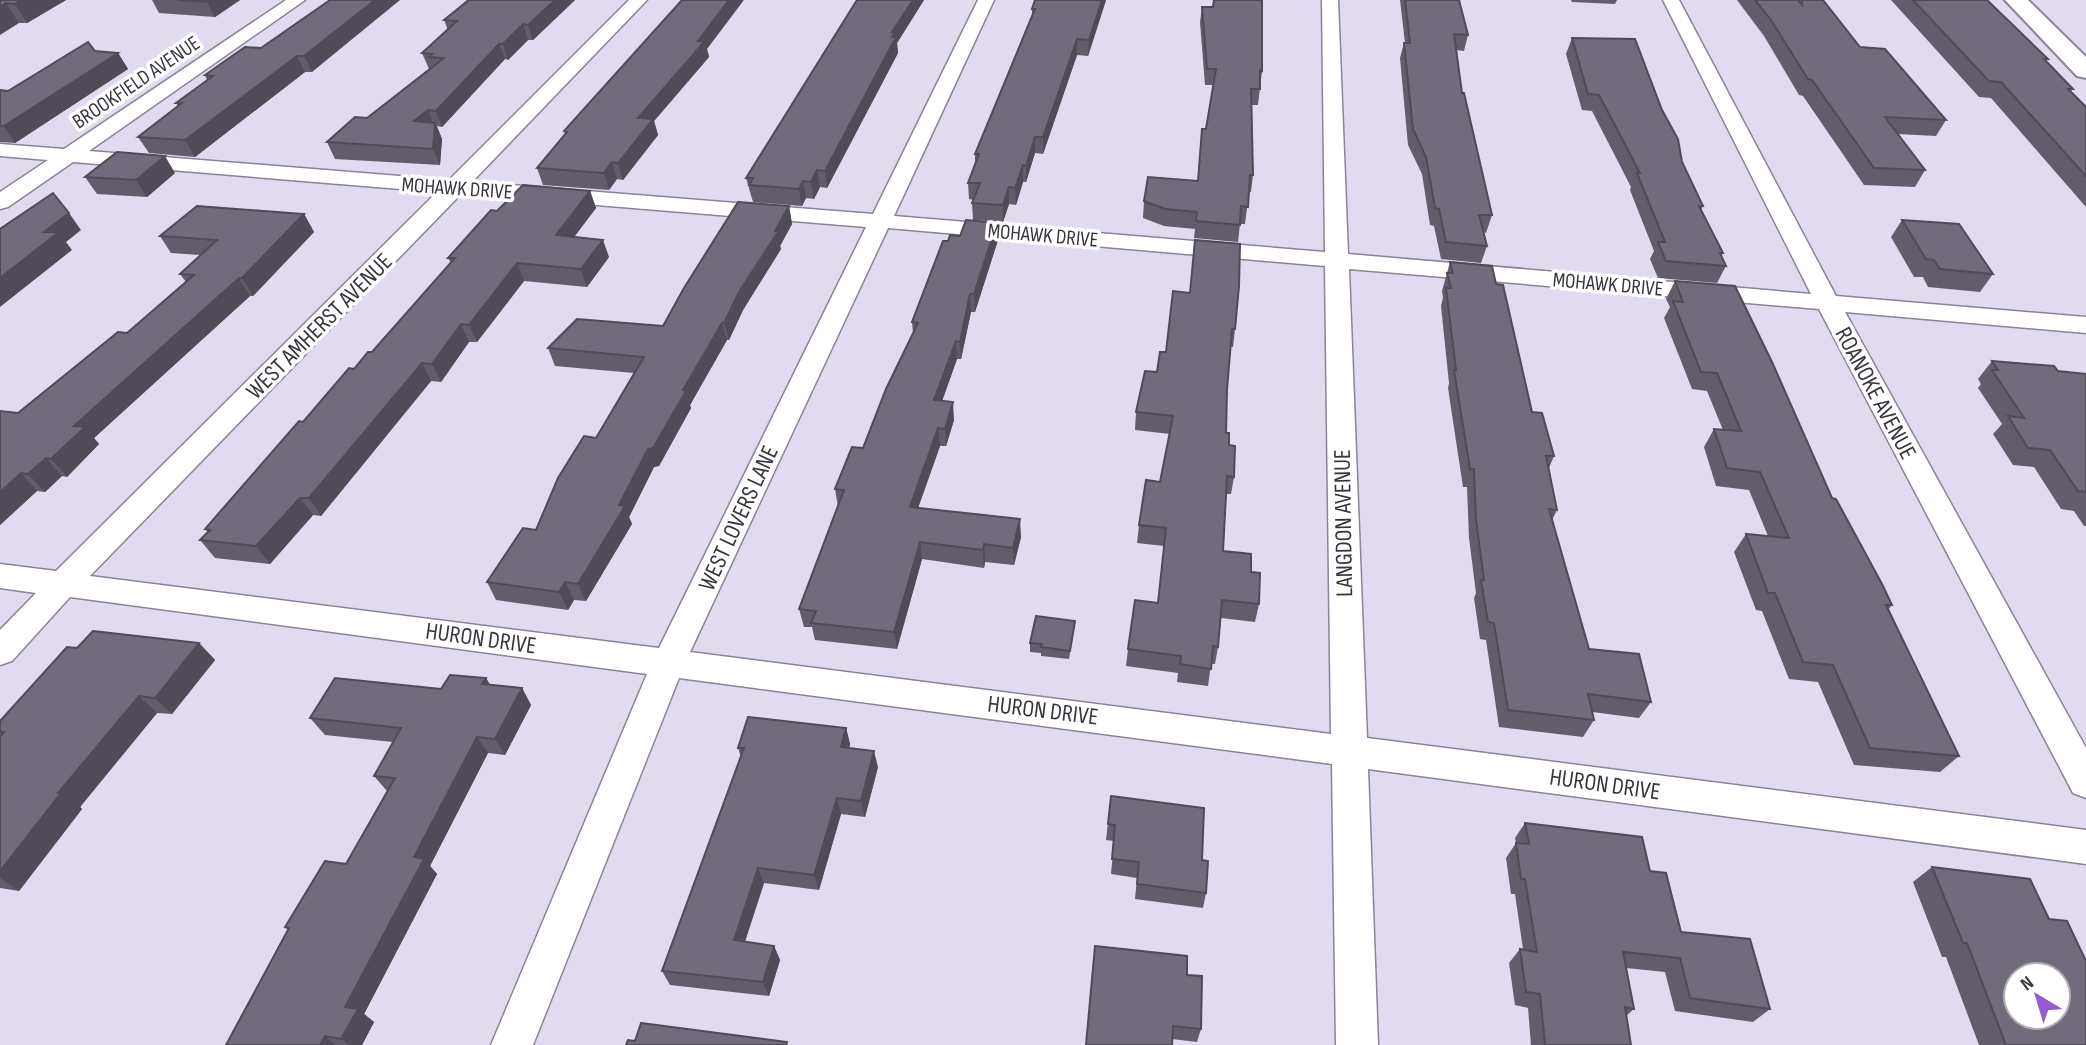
<svg xmlns="http://www.w3.org/2000/svg" width="2086" height="1045" viewBox="0 0 2086 1045" font-family="'Sofia Sans Condensed',sans-serif">
<rect width="100%" height="100%" fill="#e2daee"/>
<g fill="none" stroke-linecap="round" stroke-linejoin="round">
<g stroke="#8b8396" stroke-width="3">
<path id="street" d="M286,0H305L89,151L449,180L629,0H647L472,182L873,214L978,0H994L894,216L1325,252L1322,0H1338L1348,254L1811,294L1663,0H1679L1836,296L2086,317V333L1845,312L2086,748V798L2073,793L1819,309L1349,269L1367,738L2086,830V864L1368,769L1378,1045H1336L1332,764L679,678L533,1045H491L647,674L70,597L12,661L0,665V630L36,593L0,588V564L56,571L437,192L73,162L8,207L0,209V192L48,160L0,156V144L64,149ZM461,194L866,227L659,648L90,576ZM888,228L1325,266L1331,734L690,652Z"/>
</g>
<g stroke="#8b8396" stroke-width="4">
<polygon id="secondary" points="2005,0 2028,0 2086,57 2086,78 2077,76"/>
</g>
<use href="#street" fill="#fff" fill-rule="evenodd"/>
<use href="#secondary" fill="#fff" fill-rule="evenodd"/>
</g>
<g fill="#625c6b">
<polygon points="0,0 66,0 27,23 19,23"/>
<polygon points="152,0 240,0 215,17 159,13"/>
<polygon points="330,0 312,72 305,72 195,157 149,153 138,137 178,106 176,103 207,80 205,75 261,48"/>
<polygon points="467,0 575,0 533,40 528,40 508,60 505,59 442,127 437,126 442,139 440,165 335,159 327,142 367,118 429,69 422,53 448,30 444,20"/>
<polygon points="857,0 924,0 897,43 898,53 827,188 820,187 814,199 806,198 802,206 753,202 746,178"/>
<polygon points="1035,0 1106,0 1088,56 1077,55 1043,154 1035,153 1026,182 1023,182 1016,205 1009,204 1003,222 973,220 972,203 974,200 969,199 968,183 975,164 975,154 1032,15 1032,9"/>
<polygon points="1400,0 1459,0 1468,35 1464,51 1456,50 1462,93 1492,215 1486,233 1483,232 1487,246 1481,263 1441,259 1434,226 1430,225 1422,174 1408,145 1400,58 1404,43 1405,43"/>
<polygon points="1571,0 1617,0 1615,4 1572,2"/>
<polygon points="1737,0 1823,0 1860,47 1946,120 1936,136 1898,134 1925,170 1915,187 1864,185 1803,96 1799,95 1764,36"/>
<polygon points="1891,0 1987,0 2048,59 2046,61 2073,89 2071,91 2086,107 2086,207 1991,98 1979,97"/>
<polygon points="1202,7 1262,71 1258,105 1252,105 1253,175 1251,192 1249,192 1245,224 1240,224 1238,242 1194,238 1195,229 1164,226 1143,218 1144,201 1198,181 1213,85 1205,85 1200,22"/>
<polygon points="1572,38 1682,162 1703,206 1701,210 1723,253 1721,256 1726,266 1717,283 1658,278 1650,259 1654,251 1630,190 1631,187 1592,111 1582,110 1566,54"/>
<polygon points="707,49 709,57 654,121 658,135 623,180 617,179 609,190 543,185 537,168 565,134 564,131"/>
<polygon points="95,51 118,53 128,69 15,143 0,142 0,90 8,91"/>
<polygon points="175,173 147,197 97,194 85,177"/>
<polygon points="590,191 596,208 574,237 609,257 587,287 524,281 477,342 469,342 441,382 431,381 321,516 313,515 270,564 215,558 200,540 208,532 205,529 303,422 354,369 372,352 451,263 448,258 497,211"/>
<polygon points="789,206 792,224 780,246 781,249 743,310 729,340 727,340 690,405 691,408 659,466 654,467 629,517 632,524 586,601 574,600 568,610 496,600 487,582 536,530 596,438 634,373 555,366 548,348 663,326"/>
<polygon points="304,214 314,232 253,296 250,296 94,438 99,444 67,477 62,476 45,492 37,491 0,525 18,413 127,333 186,282 180,274 200,255 171,253 160,236"/>
<polygon points="1902,220 1993,274 1980,292 1928,287 1923,277 1914,277 1891,237"/>
<polygon points="997,223 998,240 975,312 971,312 961,359 957,359 942,401 954,420 946,446 940,446 918,508 1021,537 1014,565 985,562 984,568 922,559 897,649 815,640 812,627 804,627 799,609 838,507 835,489 863,448 913,333 912,322 948,241 960,236"/>
<polygon points="1450,262 1496,284 1532,412 1554,456 1549,468 1557,510 1552,520 1589,649 1651,702 1639,718 1592,712 1594,720 1583,737 1499,727 1486,640 1480,639 1474,598 1476,593 1469,538 1467,487 1463,487 1448,388 1449,383 1441,306 1443,298 1442,291"/>
<polygon points="1675,281 1832,498 1892,605 1888,610 1959,756 1940,772 1854,765 1818,682 1789,679 1762,611 1756,610 1734,552 1746,534 1768,536 1749,490 1716,486 1704,447 1714,429 1723,430 1707,391 1692,389 1664,318 1670,307 1666,299"/>
<polygon points="1173,291 1235,329 1233,347 1230,347 1227,390 1226,433 1234,477 1231,494 1226,494 1223,551 1251,572 1259,604 1255,622 1221,618 1218,647 1215,664 1211,664 1208,686 1177,682 1178,673 1126,666 1128,649 1158,603 1164,546 1137,543 1139,525 1160,482 1170,434 1135,430 1136,412 1166,352"/>
<polygon points="1992,361 2058,371 2086,374 2086,526 2084,526 2074,511 2061,509 2034,467 2013,465 1993,434 2002,424 1978,388 1981,384 1978,379"/>
<polygon points="1075,621 1074,630 1069,659 1041,656 1041,653 1030,652 1030,643"/>
<polygon points="199,643 215,660 172,714 157,713 80,807 82,809 19,891 0,888 0,721 77,648"/>
<polygon points="486,678 490,685 522,688 531,705 505,755 488,753 430,866 437,874 364,1014 374,1022 362,1045 226,1045 288,930 285,927 346,864 387,791 374,776 393,742 325,735 310,718"/>
<polygon points="846,728 850,744 849,748 878,767 865,817 841,814 819,890 764,883 745,941 774,946 780,960 769,996 670,985 662,971 741,757 738,748"/>
<polygon points="1111,796 1202,860 1206,893 1203,908 1135,899 1137,878 1111,874 1114,841 1106,840"/>
<polygon points="1525,823 1650,871 1681,932 1770,1009 1753,1022 1675,1011 1665,972 1626,968 1634,1009 1626,1016 1631,1045 1531,1045 1528,1008 1515,1005 1509,963 1520,949 1523,949 1515,894 1511,894 1506,858 1516,843 1515,838"/>
<polygon points="1932,867 2049,919 2086,1045 1979,1045 1946,957 1942,957 1913,882"/>
<polygon points="1187,975 1201,1029 1197,1042 1172,1039 1086,1045"/>
</g>
<g fill="#504b57">
<polygon points="21,0 66,0 27,23 15,4"/>
<polygon points="210,0 240,0 215,17 207,2"/>
<polygon points="375,0 400,0 312,72 304,56"/>
<polygon points="555,0 575,0 533,40 528,25"/>
<polygon points="729,0 744,0 707,49 709,57 654,121 658,135 623,180 618,163 638,118"/>
<polygon points="913,0 924,0 897,43 898,53 827,188 825,171 892,32"/>
<polygon points="1102,0 1106,0 1088,56 1089,40"/>
<polygon points="6,3 19,23 0,35 0,7"/>
<polygon points="523,24 528,40 508,60 503,44"/>
<polygon points="1077,39 1077,55 1043,154 1043,137"/>
<polygon points="499,44 505,59 442,127 436,111"/>
<polygon points="118,53 128,69 15,143 4,126"/>
<polygon points="297,56 305,72 195,157 185,140"/>
<polygon points="428,110 434,126 414,121"/>
<polygon points="435,123 442,139 440,165 433,149"/>
<polygon points="1035,137 1035,153 1026,182 1026,166"/>
<polygon points="165,156 175,173 147,197 136,180"/>
<polygon points="612,162 617,179 609,190 604,173"/>
<polygon points="1023,165 1023,182 1016,205 1015,188"/>
<polygon points="817,170 820,187 814,199 811,182"/>
<polygon points="803,181 806,198 802,206 799,189"/>
<polygon points="1009,187 1009,204 1003,222 1003,205"/>
<polygon points="590,191 596,208 562,253 556,235"/>
<polygon points="789,206 792,224 780,246 781,249 743,310 729,340 724,323 739,292"/>
<polygon points="69,213 81,230 66,242 72,250 0,307 0,278 44,232"/>
<polygon points="304,214 314,232 253,296 242,278"/>
<polygon points="997,223 998,240 975,312 974,294"/>
<polygon points="603,240 609,257 587,287 581,269"/>
<polygon points="517,263 524,281 477,342 469,325"/>
<polygon points="239,278 250,296 94,438 99,444 67,477 51,459 74,426"/>
<polygon points="970,294 971,312 961,359 960,342"/>
<polygon points="722,323 727,340 690,405 691,408 659,466 654,467 629,517 632,524 586,601 578,584 648,449 683,390"/>
<polygon points="461,324 469,342 441,382 432,364"/>
<polygon points="956,341 957,359 936,418 934,400"/>
<polygon points="422,363 431,381 321,516 309,498"/>
<polygon points="953,402 954,420 946,446 945,429"/>
<polygon points="938,428 940,446 912,525 910,507"/>
<polygon points="46,458 62,476 45,492 28,474"/>
<polygon points="21,473 37,491 0,525 0,492"/>
<polygon points="300,498 313,515 270,564 256,546"/>
<polygon points="1020,519 1021,537 1014,565 1013,548"/>
<polygon points="920,542 922,559 897,649 894,632"/>
<polygon points="984,544 985,562 984,568 983,550"/>
<polygon points="565,582 574,600 568,610 559,592"/>
<polygon points="199,643 215,660 172,714 155,698"/>
<polygon points="486,678 496,695 482,684"/>
<polygon points="522,688 531,705 505,755 495,739"/>
<polygon points="139,696 157,713 80,807 82,809 19,891 0,878 0,871 58,793"/>
<polygon points="846,728 850,744 845,763 841,747"/>
<polygon points="477,737 488,753 430,866 437,874 364,1014 374,1022 362,1045 349,1045 341,1039 345,1007 414,857"/>
<polygon points="874,751 878,767 865,817 861,801"/>
<polygon points="837,798 841,814 819,890 814,875"/>
<polygon points="758,868 764,883 741,954 734,940"/>
<polygon points="774,946 780,960 769,996 763,982"/>
<polygon points="325,1036 336,1045 320,1045"/>
</g>
<g fill="#726b7c" stroke="#504b57" stroke-width="2" fill-rule="evenodd">
<polygon points="0,0 21,0 15,4 6,3 0,7"/>
<polygon points="178,0 210,0 207,2"/>
<polygon points="330,0 375,0 304,56 297,56 185,140 138,137 182,103 176,103 213,76 205,75 245,47 261,48"/>
<polygon points="469,0 555,0 528,25 523,24 503,44 499,44 436,111 428,110 414,121 435,123 433,149 327,142 355,117 367,118 444,58 429,57 432,54 422,53 457,21 444,20"/>
<polygon points="682,0 729,0 698,41 705,41 638,118 653,119 618,163 612,162 604,173 537,168 567,132 564,131"/>
<polygon points="857,0 913,0 892,32 895,32 892,37 896,37 825,171 817,170 811,182 803,181 799,189 749,185 753,178 746,178"/>
<polygon points="1035,0 1102,0 1089,40 1077,39 1043,137 1035,137 1026,166 1023,165 1015,188 1009,187 1003,205 972,203 980,183 968,183 979,154 975,154 1035,9 1032,9"/>
<polygon points="1214,0 1262,0 1262,71 1260,70 1260,89 1251,89 1253,175 1250,175 1248,207 1241,206 1240,225 1196,221 1197,212 1165,209 1144,201 1148,177 1198,181 1202,129 1206,129 1216,69 1207,69 1202,7 1213,7"/>
<polygon points="1405,0 1459,0 1468,35 1454,34 1462,93 1464,93 1492,215 1479,215 1487,246 1446,242 1439,209 1435,208 1426,157 1413,129 1404,43 1410,43"/>
<polygon points="1755,0 1798,0 1802,5 1802,0 1823,0 1860,47 1885,49 1946,120 1885,117 1925,170 1874,168 1812,80 1808,79 1771,20"/>
<polygon points="1913,0 1987,0 2048,59 2044,59 2073,89 2068,89 2086,107 2086,176 2001,82 1989,81"/>
<polygon points="1572,38 1635,39 1662,110 1678,139 1682,162 1703,206 1699,206 1723,253 1720,253 1726,266 1666,261 1658,242 1665,242 1637,173 1640,173 1599,95 1588,94"/>
<polygon points="88,42 95,51 118,53 4,126 0,126 0,90 8,91"/>
<polygon points="117,152 165,156 136,180 85,177"/>
<polygon points="523,185 590,191 556,235 603,240 581,269 517,263 469,325 461,324 432,364 422,363 309,498 300,498 256,546 200,540 210,530 205,529 299,421 303,422 349,368 354,369 368,352 372,352 455,258 448,258 491,210 497,211"/>
<polygon points="53,193 69,213 44,232 59,232 0,278 0,229"/>
<polygon points="738,202 789,206 775,231 778,232 739,292 724,323 722,323 683,390 686,391 653,448 648,449 619,505 625,506 578,584 565,582 559,592 487,582 523,528 536,530 558,478 584,436 596,438 644,357 548,348 577,319 663,326 684,288"/>
<polygon points="197,206 304,214 242,278 239,278 74,426 85,427 51,459 46,458 28,474 21,473 0,492 0,411 18,413 118,332 127,333 194,275 180,274 217,240 160,236"/>
<polygon points="966,220 997,223 974,294 970,294 960,342 956,341 934,400 953,402 945,429 938,428 910,507 1020,519 1013,548 984,544 983,550 920,542 894,632 811,623 816,611 799,609 844,490 835,489 852,447 863,448 886,389 918,323 912,322 943,241 948,241 950,235 960,236"/>
<polygon points="1902,220 1959,224 1993,274 1940,269 1934,260 1926,259"/>
<polygon points="1195,240 1240,244 1239,286 1235,329 1232,329 1227,390 1226,433 1229,433 1229,445 1235,446 1234,477 1227,476 1223,551 1251,554 1251,572 1260,573 1259,604 1222,600 1218,647 1213,646 1211,669 1180,664 1181,656 1128,649 1135,600 1158,603 1166,528 1139,525 1146,480 1160,482 1173,416 1136,412 1145,371 1157,372 1160,352 1166,352 1173,291 1190,293"/>
<polygon points="1450,262 1492,266 1496,284 1503,285 1532,412 1542,413 1554,456 1546,456 1557,510 1549,509 1589,649 1639,654 1651,702 1588,694 1594,720 1508,710 1494,623 1488,622 1481,580 1484,580 1476,520 1474,469 1470,469 1454,370 1456,370 1446,288 1451,288 1447,273 1453,273"/>
<polygon points="1675,281 1735,286 1772,362 1832,498 1836,499 1882,584 1892,605 1886,605 1959,756 1870,748 1833,665 1803,662 1775,593 1768,593 1746,534 1789,538 1760,472 1727,468 1714,429 1741,431 1717,373 1701,372 1673,301 1683,302"/>
<polygon points="1992,361 2054,366 2058,371 2086,374 2086,492 2078,491 2050,450 2028,448 2008,416 2024,418 1992,370 1998,370"/>
<polygon points="1036,616 1075,621 1070,651 1041,647 1042,644 1030,643"/>
<polygon points="93,631 199,643 155,698 139,696 58,793 61,793 0,871 0,737 4,732 0,732 0,721 67,647 77,648"/>
<polygon points="450,675 486,678 482,684 522,688 495,739 477,737 414,857 424,859 345,1007 358,1009 341,1039 325,1036 320,1045 226,1045 289,928 285,927 325,861 346,864 395,778 374,776 401,728 310,718 335,678 441,689"/>
<polygon points="748,717 846,728 841,747 874,751 861,801 837,798 814,875 758,868 734,940 774,946 763,982 662,971 744,748 738,748"/>
<polygon points="1111,796 1204,808 1202,860 1208,861 1206,893 1137,884 1139,862 1112,859 1115,825 1108,824"/>
<polygon points="1525,823 1642,837 1650,871 1666,873 1681,932 1750,939 1770,1009 1690,998 1680,958 1623,952 1634,1009 1625,1007 1631,1045 1545,1045 1540,994 1526,992 1520,949 1537,952 1525,879 1521,879 1516,843 1529,844"/>
<path d="M1932,867L2030,879L2049,919L2067,921L2086,961V1045H2006L1967,943H1963ZM2016,975H2058V1017H2016Z"/>
<polygon points="1095,946 1187,956 1187,975 1202,976 1201,1029 1173,1026 1172,1045 1086,1045"/>
<polygon points="641,1023 787,1042 786,1045 626,1045 628,1040 635,1041"/>
</g>
<g text-anchor="middle" stroke-width="7" stroke-linejoin="round" paint-order="stroke">
<g font-size="21" fill="#39353d" stroke="#fff">
<text transform="translate(136 82) rotate(-34)" y="7">BROOKFIELD AVENUE</text>
<text transform="translate(457 188) rotate(4)" y="7">MOHAWK DRIVE</text>
<text transform="translate(1043 235) rotate(5)" y="7">MOHAWK DRIVE</text>
<text transform="translate(1608 284) rotate(5)" y="7">MOHAWK DRIVE</text>
</g>
<g font-size="24" fill="#39353d" stroke="#fff">
<text transform="translate(319 326) rotate(-45)" y="8">WEST AMHERST AVENUE</text>
<text transform="translate(1876 393) rotate(62)" y="8">ROANOKE AVENUE</text>
<text transform="translate(738 518) rotate(-65)" y="8">WEST LOVERS LANE</text>
<text transform="translate(1343 523) rotate(-91)" y="8">LANGDON AVENUE</text>
<text transform="translate(481 638) rotate(8)" y="8">HURON DRIVE</text>
<text transform="translate(1043 710) rotate(7)" y="8">HURON DRIVE</text>
<text transform="translate(1605 784) rotate(8)" y="8">HURON DRIVE</text>
</g>
</g>
<g transform="translate(2037 996) rotate(322)"><circle r="33" fill="#ffffff" stroke="#b0aeb1" stroke-width="2"/>
<path d="M0-5L12 26L0 18L-12 26Z" fill="#965cd3"/>
<text y="-10" font-size="19" font-weight="bold" text-anchor="middle" fill="#39353d">N</text>
</g>
</svg>
